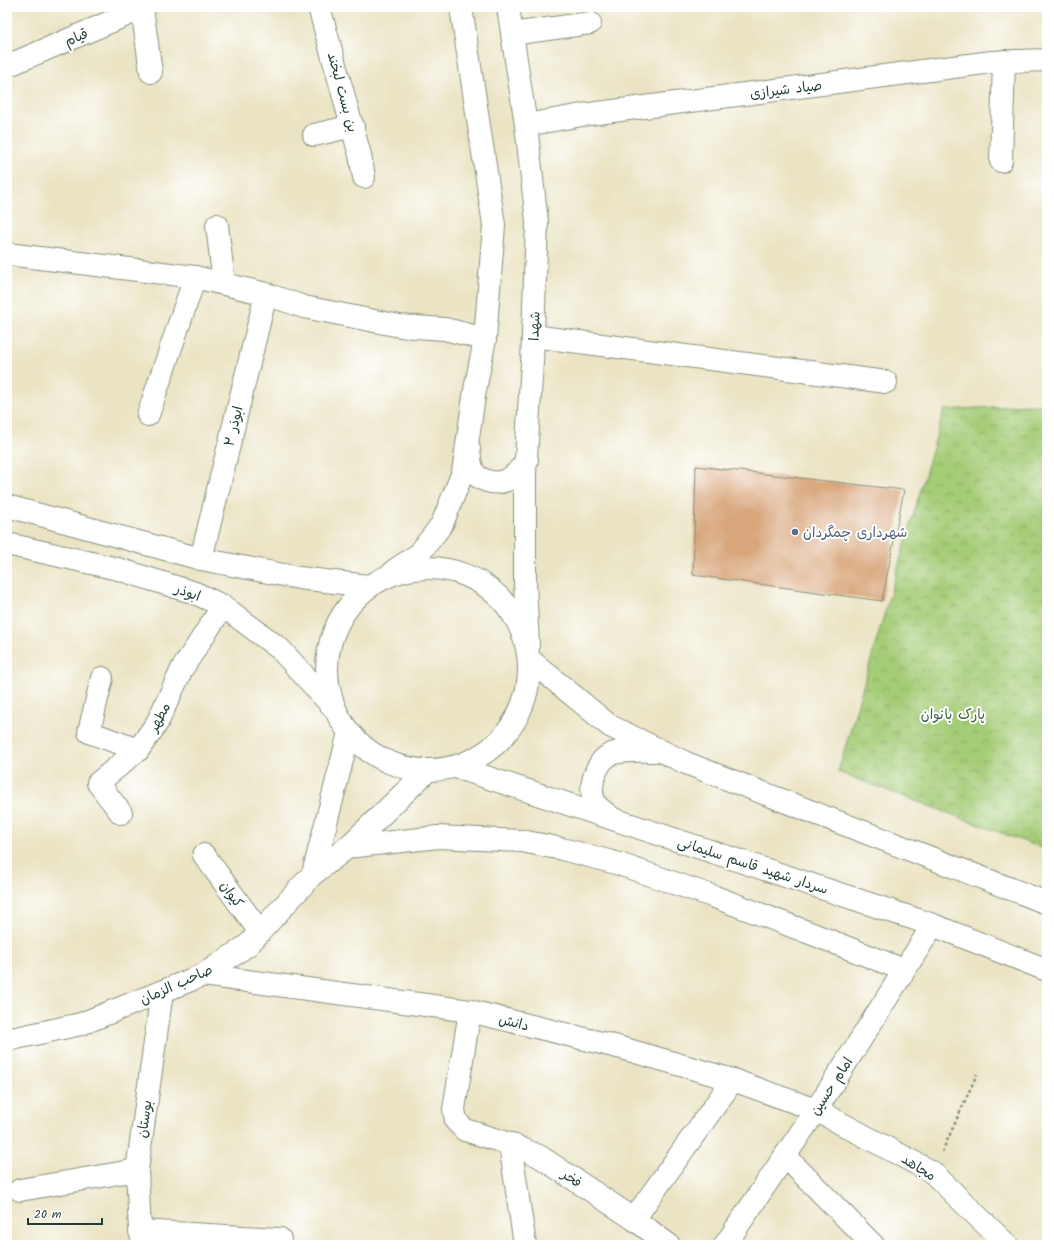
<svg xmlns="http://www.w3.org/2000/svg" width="1054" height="1252" viewBox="0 0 1054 1252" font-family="Kalam,'Playpen Sans Arabic',sans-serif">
<defs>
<pattern id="park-crowns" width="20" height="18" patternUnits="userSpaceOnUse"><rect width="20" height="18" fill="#a5cc77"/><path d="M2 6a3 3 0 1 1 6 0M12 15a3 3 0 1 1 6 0" fill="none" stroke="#86a762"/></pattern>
</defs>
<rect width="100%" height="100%" fill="#fff"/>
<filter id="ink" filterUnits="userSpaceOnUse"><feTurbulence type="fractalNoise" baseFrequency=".025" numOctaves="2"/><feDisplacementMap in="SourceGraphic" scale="8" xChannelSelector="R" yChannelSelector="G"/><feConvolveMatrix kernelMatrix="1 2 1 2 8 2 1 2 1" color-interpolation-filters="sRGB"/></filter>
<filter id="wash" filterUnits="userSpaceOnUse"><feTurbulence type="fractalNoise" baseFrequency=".012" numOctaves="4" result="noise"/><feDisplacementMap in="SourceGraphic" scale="16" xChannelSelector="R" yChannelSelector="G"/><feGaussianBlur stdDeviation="0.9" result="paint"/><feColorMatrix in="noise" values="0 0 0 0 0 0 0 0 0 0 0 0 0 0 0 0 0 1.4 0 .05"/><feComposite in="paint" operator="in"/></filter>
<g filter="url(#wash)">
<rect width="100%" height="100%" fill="#ebe4c4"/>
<polygon fill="url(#park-crowns)" stroke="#628456" points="1047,404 1047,850 838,772 944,410"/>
<g id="blocks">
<polygon fill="#d8a67a" points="696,466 904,490 882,601 693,575"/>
</g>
</g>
<g filter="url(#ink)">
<use href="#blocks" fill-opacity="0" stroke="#85907c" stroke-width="1"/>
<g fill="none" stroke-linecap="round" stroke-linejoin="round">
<g stroke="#85907c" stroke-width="24">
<g id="minor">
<polyline points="319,7 360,155 364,177"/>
<polyline points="142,8 151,72"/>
<polyline points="512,34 590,23"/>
<polyline points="7,66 145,7"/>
<polyline points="526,125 582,115 992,62 1047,60"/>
<polyline points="314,135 353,126"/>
<polyline points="1001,161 1004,61"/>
<polyline points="217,225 224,284"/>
<polyline points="7,254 195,277 266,294 304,307 400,326 445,329 485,339"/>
<polyline points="533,336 886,382"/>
<polyline points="148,415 195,277"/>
<polyline points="201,559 266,294"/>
<polyline points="102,678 89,732 138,750"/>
<polyline points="121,813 98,783 138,750 157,723 182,669 223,606"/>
<polyline points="348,847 438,837 522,841 562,849 616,863 715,897 815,935 904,970"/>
<polyline points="204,855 260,932"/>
<polyline points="313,874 349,733"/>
<polyline points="203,975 470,1011 618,1047 733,1080 816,1110 932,1172 1007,1245"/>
<polyline points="470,1011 454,1109 456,1121 465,1130 510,1144 539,1156 634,1219 669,1245"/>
<polyline points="7,1040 81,1024 203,975 248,945 313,874 348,847 427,771"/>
<polyline points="510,1144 525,1245"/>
<polyline points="785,1156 873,1245"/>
<polyline points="20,1190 137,1170"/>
<polyline points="634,1219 733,1080"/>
<polyline points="140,1231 280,1239"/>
<polyline points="144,1245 140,1231 137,1170 162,992"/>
<polyline points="725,1245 816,1110 933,925"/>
</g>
</g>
<g stroke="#85907c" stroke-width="24">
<g id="major">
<polyline points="508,7 526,125 537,222 532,363 525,474 525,581 528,647"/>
<path d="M469,449C470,456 470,466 474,473C478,478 482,479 487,481C506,487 517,474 527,460"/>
<polyline points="7,506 201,559 299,578 369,586"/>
<polyline points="7,544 118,569 195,593 223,606 280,649 333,707"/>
<circle cx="428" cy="669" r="101"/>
<polyline points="395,570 419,554 442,524 463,472 475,390 485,339 494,225 461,7"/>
<polyline points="530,660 610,726 686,763 1047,903"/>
<polyline points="456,767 933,925 1047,970"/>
<path d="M612,818C607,814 601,810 597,806C586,792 595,761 611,754C625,749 640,751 654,751"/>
</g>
</g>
<polyline stroke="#85907c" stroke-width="2.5" stroke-dasharray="3 3" stroke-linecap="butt" points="942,1152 977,1074"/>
<use href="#minor" stroke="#fff" stroke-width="22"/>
<use href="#major" stroke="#fff" stroke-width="22"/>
</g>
</g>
<circle fill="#5c6f8a" stroke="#fff" stroke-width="1.5" cx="795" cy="532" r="4"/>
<g text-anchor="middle" stroke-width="4" stroke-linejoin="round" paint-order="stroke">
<g font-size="14" fill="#1f3d34" stroke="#fff">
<text transform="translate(76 37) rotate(-23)" y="5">قیام</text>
<text transform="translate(786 89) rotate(-7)" y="5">صیاد شیرازی</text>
<text transform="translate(343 92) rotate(75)" y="5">بن بست لبخند</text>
<text transform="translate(534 326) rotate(-88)" y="5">شهدا</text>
<text transform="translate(233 426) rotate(-76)" y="5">ابوذر ۲</text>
<text transform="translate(188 592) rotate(20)" y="5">ابوذر</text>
<text transform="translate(159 717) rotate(-62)" y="5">مطهر</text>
<text transform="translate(753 865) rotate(18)" y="5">سردار شهید قاسم سلیمانی</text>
<text transform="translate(232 894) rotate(54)" y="5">کیوان</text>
<text transform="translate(176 984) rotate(-24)" y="5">صاحب الزمان</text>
<text transform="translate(514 1022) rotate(14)" y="5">دانش</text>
<text transform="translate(831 1086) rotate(-57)" y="5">امام حسین</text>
<text transform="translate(144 1119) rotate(-82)" y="5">بوستان</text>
<text transform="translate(919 1167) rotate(32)" y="5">مجاهد</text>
<text transform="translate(572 1178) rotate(34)" y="5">فخر</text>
</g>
<g font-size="14" fill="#4e5e75" stroke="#fff" text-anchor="start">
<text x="803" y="537">شهرداری چمگردان</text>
</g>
<g font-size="14" fill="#406145" stroke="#fff">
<text x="953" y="719">پارک بانوان</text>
</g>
</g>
<rect width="1054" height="1252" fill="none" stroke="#fff" stroke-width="24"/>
<path d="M28 1218v6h74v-6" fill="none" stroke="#1f3d34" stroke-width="2"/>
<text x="34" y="1218" font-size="12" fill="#1f3d34" stroke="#ffffff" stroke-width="3" paint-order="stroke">20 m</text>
</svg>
